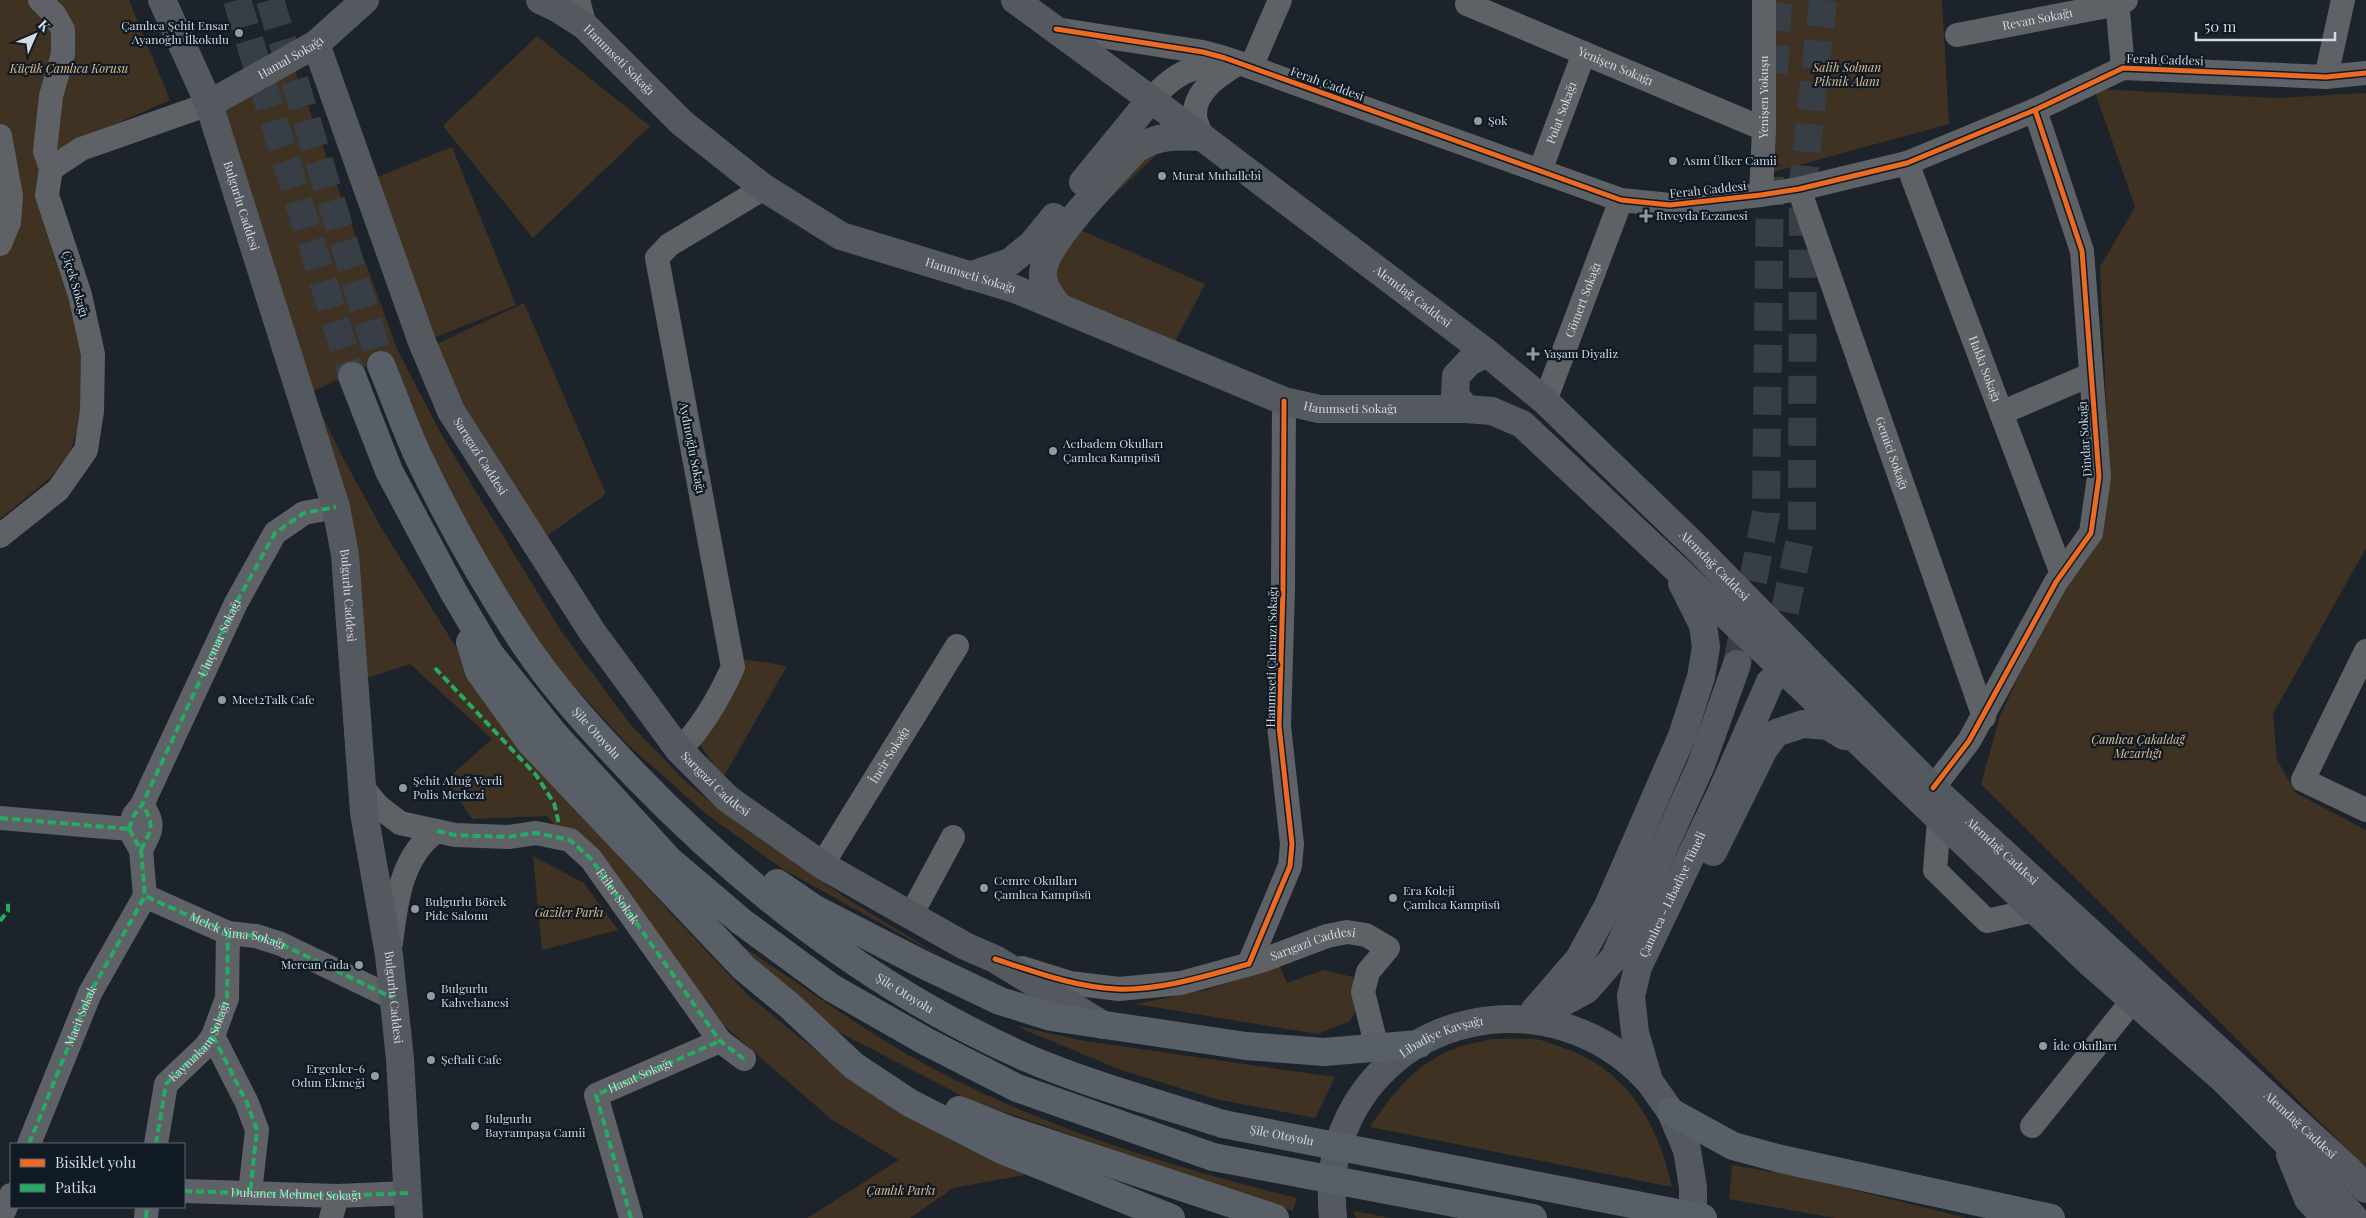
<svg xmlns="http://www.w3.org/2000/svg" width="2366" height="1218" viewBox="0 0 2366 1218" font-family="'Playfair Display',serif">
<rect width="100%" height="100%" fill="#1d232a"/>
<g fill="#3f3222">
<polygon points="0,0 129,0 170,100 68,145 39,194 83,332 81,418 70,452 50,478 0,519"/>
<polygon points="1771,0 1942,0 1949,124 1770,173"/>
<polygon points="537,36 650,126 533,238 443,126"/>
<polygon points="295,71 398,351 444,439 561,631 631,725 687,783 743,827 849,900 947,960 781,868 705,813 627,744 526,634 378,361 311,392 342,456 382,529 498,714 566,798 667,909 748,995 826,1059 910,1116 952,1141 1025,1175 953,1188 910,1218 807,1218 899,1160 832,1120 720,1022 547,816 472,819 446,780 492,739 410,664 367,678 362,606 212,117"/>
<polygon points="2094,89 2277,98 2366,93 2366,548 2273,714 2277,760 2296,793 2366,830 2366,1168 1981,784 2000,716 2061,587 2109,466 2100,267 2135,207"/>
<polygon points="1138,126 1168,144 1078,229 1205,284 1175,342 1044,290 1043,252"/>
<polygon points="452,147 516,305 434,338 370,180"/>
<polygon points="524,303 606,494 541,540 428,348"/>
<polygon points="742,659 787,666 723,778 694,736"/>
<polygon points="533,856 584,883 618,930 542,950"/>
<path d="M742,946C803,986 866,1033 930,1067C1045,1128 1171,1167 1297,1198L1293,1211L972,1101L829,1027Z"/>
<polygon points="1279,965 1287,983 1324,970 1353,977 1360,1003 1350,1021 1318,1034 1135,1004 1206,990"/>
<polygon points="1013,1025 1085,1041 1335,1077 1315,1118 1216,1099 1121,1070"/>
<path d="M1492,1039C1506,1039 1521,1038 1535,1039C1543,1040 1552,1044 1561,1047C1626,1068 1658,1122 1672,1187L1370,1127C1391,1095 1416,1063 1454,1049C1466,1044 1480,1042 1492,1039Z"/>
<polygon points="1732,1165 1801,1177 1967,1218 1835,1218 1729,1199"/>
<polygon points="1354,1211 1391,1218 1356,1218"/>
</g>
<g fill="none" stroke-linecap="round" stroke-linejoin="round">
<g stroke="#383e45" stroke-width="28" stroke-dasharray="28 14" stroke-linecap="butt">
<polyline points="1774,73 1778,0"/>
<polyline points="1776,653 1802,530 1803,184 1823,0"/>
<polyline points="1737,664 1766,513 1770,169"/>
</g>
<g stroke="#383e45" stroke-width="28" stroke-dasharray="28 14" stroke-linecap="butt">
<polyline points="237,0 352,376"/>
<polyline points="270,0 381,365"/>
</g>
<g stroke="#5e6166" stroke-width="24">
<polyline points="40,0 54,14 63,30 63,54 51,96 45,151 51,169"/>
<polyline points="578,0 585,26"/>
<polyline points="2117,0 2123,68"/>
<path id="s1" d="M1467,4L1764,129"/>
<polyline points="1056,29 1203,52 1225,58 1621,200 1670,205 1761,195 1799,189 1907,163 2035,110 2123,68 2326,77 2366,73"/>
<path id="s2" d="M1957,35L2118,4L2126,0"/>
<polyline points="1251,67 1280,0"/>
<polyline points="2326,77 2343,0"/>
<path d="M1151,99C1175,74 1190,65 1225,64"/>
<polyline points="0,136 11,196 9,222 0,244"/>
<path d="M1202,137C1200,130 1195,122 1195,115C1194,90 1221,74 1239,63"/>
<path id="s3" d="M1907,163L2062,574"/>
<path id="s4" d="M1540,171L1584,53"/>
<path id="s5" d="M1799,189L1984,717"/>
<path id="s6" d="M1761,195L1764,129V0"/>
<path id="s7" d="M1545,401L1621,200"/>
<polyline points="2001,413 2090,375"/>
<polyline points="0,536 58,490 86,450 92,411 93,354 80,295 47,195 51,169 81,149 209,104"/>
<polyline points="2366,651 2303,780 2366,810"/>
<path d="M679,750C702,728 720,696 733,667L657,258L669,245L764,188"/>
<path id="s8" d="M362,787L378,806L400,823L455,835L508,837L536,833L570,840L591,859L720,1041L744,1059"/>
<polyline points="1933,788 1969,741 2056,582 2091,533 2099,477 2082,251 2035,110"/>
<polyline points="0,818 129,829"/>
<polyline points="1939,820 1935,870 1987,921 2035,910"/>
<path id="s9" d="M129,829L134,815L142,805L162,762L236,603L275,533L304,513L336,507"/>
<polyline points="129,829 141,850 145,896 228,933 256,936 281,944 393,998"/>
<path d="M141,850C151,830 156,825 142,805"/>
<path id="s10" d="M822,865L957,646"/>
<polyline points="911,915 953,837"/>
<path d="M391,943C396,903 401,855 437,831"/>
<polyline points="1249,964 1290,866 1292,844 1279,726 1283,589 1284,401"/>
<path id="s11" d="M1022,968L1070,983L1119,989L1181,983L1261,961L1327,936L1347,932L1366,935L1388,948L1368,972L1363,992L1377,1048"/>
<polyline points="213,1036 247,1103 257,1130 250,1193"/>
<polyline points="2032,1126 2133,1000"/>
<path id="s12" d="M29,1144L90,993L145,896"/>
<path id="s13" d="M156,1144L166,1084L205,1047L213,1036L227,998L228,933"/>
<polyline points="184,1191 337,1196 408,1193"/>
<polyline points="1,1218 11,1195"/>
<polyline points="146,1218 147,1207"/>
<polyline points="331,1218 337,1196"/>
<polyline points="631,1218 596,1095 720,1041"/>
</g>
<g stroke="#53595f" stroke-width="28">
<path id="s14" d="M162,0L209,104L336,507L345,555L364,813L389,955L400,1059L409,1218"/>
<path id="s15" d="M540,0L557,8L585,26L682,123L764,188L841,236L1015,289L1284,401L1319,409H1466L1492,411L1522,424L1763,650L2089,962L2224,1080L2299,1155L2354,1218"/>
<path id="s16" d="M1015,0L1202,137L1487,353L1545,401L1697,548L1933,788L2349,1170L2366,1189"/>
<path id="s17" d="M316,44L422,342L451,411L593,633L679,750L728,799L822,865L965,946L995,959L1103,1025"/>
<path id="s18" d="M209,104L316,44L365,0"/>
<polyline points="1083,182 1151,99"/>
<polyline points="969,276 1010,262 1032,244 1054,217"/>
<path d="M1059,307C1052,298 1044,288 1043,277C1039,246 1115,173 1136,149C1158,135 1177,136 1202,137"/>
<polyline points="1466,409 1455,395 1456,376 1469,362 1487,353"/>
<polyline points="1713,852 1764,749 1776,733 1803,724 1828,726 1844,736"/>
<polyline points="1541,1009 1560,1004 1586,990 1614,958 1701,765 1737,664"/>
<polyline points="1535,1010 1579,959 1608,906 1682,736 1701,677 1706,647 1703,625 1682,583"/>
<polyline points="2290,1155 2308,1199 2326,1218"/>
<path id="s19" d="M1333,1218C1331,1197 1331,1175 1336,1154C1372,1011 1551,974 1648,1080"/>
<path id="s20" d="M1693,1218V1187L1687,1150L1671,1112L1649,1081L1635,1033L1631,996L1638,967L1721,793L1770,682"/>
</g>
<g stroke="#595f66" stroke-width="28">
<path id="s21" d="M381,365C394,396 405,428 419,458C449,521 483,581 521,639C554,689 594,732 635,775C747,891 878,992 1027,1058C1090,1085 1158,1103 1223,1124"/>
<polyline points="352,376 389,471 453,591 490,654 555,735 669,860 742,922 832,988 927,1042 1017,1088 1213,1157"/>
<polyline points="470,642 479,671 530,742 744,968 790,1006 854,1066 910,1103 1002,1150 1171,1218"/>
<polyline points="777,883 815,909 922,964 1000,1001 1051,1017 1246,1046 1324,1052 1419,1044"/>
<polyline points="959,1110 1009,1130 1275,1218"/>
<polyline points="1671,1112 1733,1146 1781,1159 2051,1218"/>
</g>
<g stroke="#595f66" stroke-width="28">
<path id="s22" d="M1223,1124L1703,1218"/>
<polyline points="1213,1157 1533,1218"/>
</g>
<g stroke="#26ab63" stroke-width="4" stroke-dasharray="8 4" stroke-linecap="butt">
<polyline points="435,668 536,775 554,803 559,824"/>
<polyline points="0,818 129,829"/>
<polyline points="129,829 134,815 142,805 162,762 236,603 275,533 304,513 336,507"/>
<path id="s23" d="M129,829L141,850L145,896L228,933L256,936L281,944L393,998"/>
<polyline points="437,831 455,835 508,837 536,833 570,840 591,859 720,1041 744,1059"/>
<path d="M141,850C151,830 156,825 142,805"/>
<polyline points="0,921 8,911 8,901"/>
<polyline points="213,1036 247,1103 257,1130 250,1193"/>
<polyline points="29,1144 90,993 145,896"/>
<polyline points="156,1144 166,1084 205,1047 213,1036 227,998 228,933"/>
<path id="s24" d="M184,1191L337,1196L408,1193"/>
<polyline points="146,1218 147,1207"/>
<path id="s25" d="M631,1218L596,1095L720,1041"/>
</g>
<g stroke="#0f1a25" stroke-width="8">
<g id="cycleway">
<polyline points="1056,29 1203,52 1225,58 1621,200 1670,205 1761,195 1799,189 1907,163 2035,110 2123,68 2326,77 2366,73"/>
<polyline points="1933,788 1969,741 2056,582 2091,533 2099,477 2082,251 2035,110"/>
<path d="M995,959C1035,972 1075,987 1117,989C1160,991 1209,975 1249,964L1290,866L1292,844L1279,726L1283,589L1284,401"/>
</g>
</g>
<use href="#cycleway" stroke="#ed6a23" stroke-width="5"/>
</g>
<g fill="#9299a1" stroke="#0f1a25" stroke-width="2">
<circle cx="239" cy="33" r="5"/>
<circle cx="1478" cy="121" r="5"/>
<circle cx="1673" cy="161" r="5"/>
<circle cx="1162" cy="176" r="5"/>
<path d="M1643.5 208.5h5v5h5v5h-5v5h-5v-5h-5v-5h5z"/>
<path d="M1530.5 346.5h5v5h5v5h-5v5h-5v-5h-5v-5h5z"/>
<circle cx="1053" cy="451" r="5"/>
<circle cx="222" cy="700" r="5"/>
<circle cx="403" cy="788" r="5"/>
<circle cx="984" cy="888" r="5"/>
<circle cx="1393" cy="898" r="5"/>
<circle cx="415" cy="909" r="5"/>
<circle cx="359" cy="965" r="5"/>
<circle cx="431" cy="996" r="5"/>
<circle cx="2043" cy="1046" r="5"/>
<circle cx="431" cy="1060" r="5"/>
<circle cx="375" cy="1076" r="5"/>
<circle cx="475" cy="1126" r="5"/>
</g>
<g text-anchor="middle" stroke-width="4.5" stroke-linejoin="round" paint-order="stroke">
<g font-size="12" fill="#d1d9e1" stroke="#0f1a25">
<text dy="4" stroke="none"><textPath href="#s2" startOffset="82">Revan Sokağı</textPath></text>
<text dy="4" stroke="none"><textPath href="#s18" startOffset="94">Hamal Sokağı</textPath></text>
<text dy="4" stroke="none"><textPath href="#s15" startOffset="100">Hanımseti Sokağı</textPath></text>
<text transform="translate(2165 60) rotate(2)" y="4">Ferah Caddesi</text>
<text dy="4" stroke="none"><textPath href="#s1" startOffset="161">Yenişen Sokağı</textPath></text>
<text transform="translate(1327 84) rotate(20)" y="4">Ferah Caddesi</text>
<text dy="4" stroke="none"><textPath href="#s6" startOffset="98">Yenişen Yokuşu</textPath></text>
<text dy="4" stroke="none"><textPath href="#s4" startOffset="62">Polat Sokağı</textPath></text>
<text transform="translate(1708 190) rotate(-6)" y="4">Ferah Caddesi</text>
<text dy="4" stroke="none"><textPath href="#s14" startOffset="221">Bulgurlu Caddesi</textPath></text>
<text dy="4" stroke="none"><textPath href="#s15" startOffset="520">Hanımseti Sokağı</textPath></text>
<text transform="translate(75 284) rotate(74)" y="4">Çiçek Sokağı</text>
<text dy="4" stroke="none"><textPath href="#s16" startOffset="496">Alemdağ Caddesi</textPath></text>
<text dy="4" stroke="none"><textPath href="#s7" startOffset="108">Cömert Sokağı</textPath></text>
<text dy="4" stroke="none"><textPath href="#s3" startOffset="220">Hakkı Sokağı</textPath></text>
<text dy="4" stroke="none"><textPath href="#s15" startOffset="925">Hanımseti Sokağı</textPath></text>
<text transform="translate(2085 439) rotate(-94)" y="4">Dindar Sokağı</text>
<text transform="translate(692 448) rotate(79)" y="4">Aydınoğlu Sokağı</text>
<text dy="4" stroke="none"><textPath href="#s5" startOffset="280">Gemici Sokağı</textPath></text>
<text dy="4" stroke="none"><textPath href="#s17" startOffset="445">Sarıgazi Caddesi</textPath></text>
<text dy="4" stroke="none"><textPath href="#s16" startOffset="901">Alemdağ Caddesi</textPath></text>
<text dy="4" stroke="none"><textPath href="#s14" startOffset="626">Bulgurlu Caddesi</textPath></text>
<text dy="4" stroke="none"><textPath href="#s9" startOffset="212">Uluçınar Sokağı</textPath></text>
<text transform="translate(1272 657) rotate(-89)" y="4">Hanımseti Çıkmazı Sokağı</text>
<text dy="4" stroke="none"><textPath href="#s21" startOffset="429">Şile Otoyolu</textPath></text>
<text dy="4" stroke="none"><textPath href="#s10" startOffset="129">İncir Sokağı</textPath></text>
<text dy="4" stroke="none"><textPath href="#s17" startOffset="850">Sarıgazi Caddesi</textPath></text>
<text dy="4" stroke="none"><textPath href="#s16" startOffset="1306">Alemdağ Caddesi</textPath></text>
<text dy="4" stroke="none"><textPath href="#s20" startOffset="345">Çamlıca - Libadiye Tüneli</textPath></text>
<text dy="4" stroke="none"><textPath href="#s8" startOffset="299">Etiler Sokak</textPath></text>
<text dy="4" stroke="none"><textPath href="#s23" startOffset="170">Melek Sima Sokağı</textPath></text>
<text dy="4" stroke="none"><textPath href="#s11" startOffset="300">Sarıgazi Caddesi</textPath></text>
<text dy="4" stroke="none"><textPath href="#s21" startOffset="834">Şile Otoyolu</textPath></text>
<text dy="4" stroke="none"><textPath href="#s14" startOffset="1031">Bulgurlu Caddesi</textPath></text>
<text dy="4" stroke="none"><textPath href="#s12" startOffset="138">Macit Sokak</textPath></text>
<text dy="4" stroke="none"><textPath href="#s13" startOffset="116">Kaymakam Sokağı</textPath></text>
<text dy="4" stroke="none"><textPath href="#s19" startOffset="230">Libadiye Kavşağı</textPath></text>
<text dy="4" stroke="none"><textPath href="#s25" startOffset="176">Hasat Sokağı</textPath></text>
<text dy="4" stroke="none"><textPath href="#s16" startOffset="1711">Alemdağ Caddesi</textPath></text>
<text dy="4" stroke="none"><textPath href="#s22" startOffset="60">Şile Otoyolu</textPath></text>
<text dy="4" stroke="none"><textPath href="#s24" startOffset="112">Duhancı Mehmet Sokağı</textPath></text>
</g>
<g font-size="12" fill="#d1d9e1" stroke="#0f1a25" text-anchor="start">
<text x="229" y="30" text-anchor="end">Çamlıca Şehit Ensar<tspan x="229" dy="14">Ayanoğlu İlkokulu</tspan></text>
<text x="1488" y="125">Şok</text>
<text x="1683" y="165">Asım Ülker Camii</text>
<text x="1172" y="180">Murat Muhallebi</text>
<text x="1656" y="220">Rıveyda Eczanesi</text>
<text x="1544" y="358">Yaşam Diyaliz</text>
<text x="1063" y="448">Acıbadem Okulları<tspan x="1063" dy="14">Çamlıca Kampüsü</tspan></text>
<text x="232" y="704">Meet2Talk Cafe</text>
<text x="413" y="785">Şehit Altuğ Verdi<tspan x="413" dy="14">Polis Merkezi</tspan></text>
<text x="994" y="885">Cemre Okulları<tspan x="994" dy="14">Çamlıca Kampüsü</tspan></text>
<text x="1403" y="895">Era Koleji<tspan x="1403" dy="14">Çamlıca Kampüsü</tspan></text>
<text x="425" y="906">Bulgurlu Börek<tspan x="425" dy="14">Pide Salonu</tspan></text>
<text x="349" y="969" text-anchor="end">Mercan Gıda</text>
<text x="441" y="993">Bulgurlu<tspan x="441" dy="14">Kahvehanesi</tspan></text>
<text x="2053" y="1050">İde Okulları</text>
<text x="441" y="1064">Şeftali Cafe</text>
<text x="365" y="1073" text-anchor="end">Ergenler-6<tspan x="365" dy="14">Odun Ekmeği</tspan></text>
<text x="485" y="1123">Bulgurlu<tspan x="485" dy="14">Bayrampaşa Camii</tspan></text>
</g>
<g font-size="12" font-style="italic" fill="#e4bd90" stroke="#0f1a25">
<text x="1847" y="72">Salih Solman<tspan x="1847" dy="14">Piknik Alanı</tspan></text>
<text x="69" y="73">Küçük Çamlıca Korusu</text>
<text x="2138" y="744">Çamlıca Çakaldağ<tspan x="2138" dy="14">Mezarlığı</tspan></text>
<text x="569" y="917">Gaziler Parkı</text>
<text x="901" y="1195">Çamlık Parkı</text>
</g>
</g>
<rect x="10" y="1143" width="175" height="65" fill="#0f1a25" stroke="#5d6670"/>
<rect x="20" y="1159" width="25" height="8" fill="#ed6a23" stroke="#5d6670"/>
<text x="55" y="1168" font-size="15" fill="#d1d9e1">Bisiklet yolu</text>
<rect x="20" y="1184" width="25" height="8" fill="#26ab63" stroke="#5d6670"/>
<text x="55" y="1193" font-size="15" fill="#d1d9e1">Patika</text>
<g transform="translate(35 35) rotate(45)" stroke="#0f1a25" stroke-width="4" paint-order="stroke">
<path d="M0-4L9 19L0 12L-9 19Z" fill="#d1d9e1"/>
<text y="-8" font-size="14" font-weight="bold" text-anchor="middle" fill="#d1d9e1">K</text>
</g>
<path d="M2196 32v8h139v-8" fill="none" stroke="#d1d9e1" stroke-width="2.5"/>
<text x="2204" y="32" font-size="15" fill="#d1d9e1" stroke="#0f1a25" stroke-width="4" paint-order="stroke">50 m</text>
</svg>
